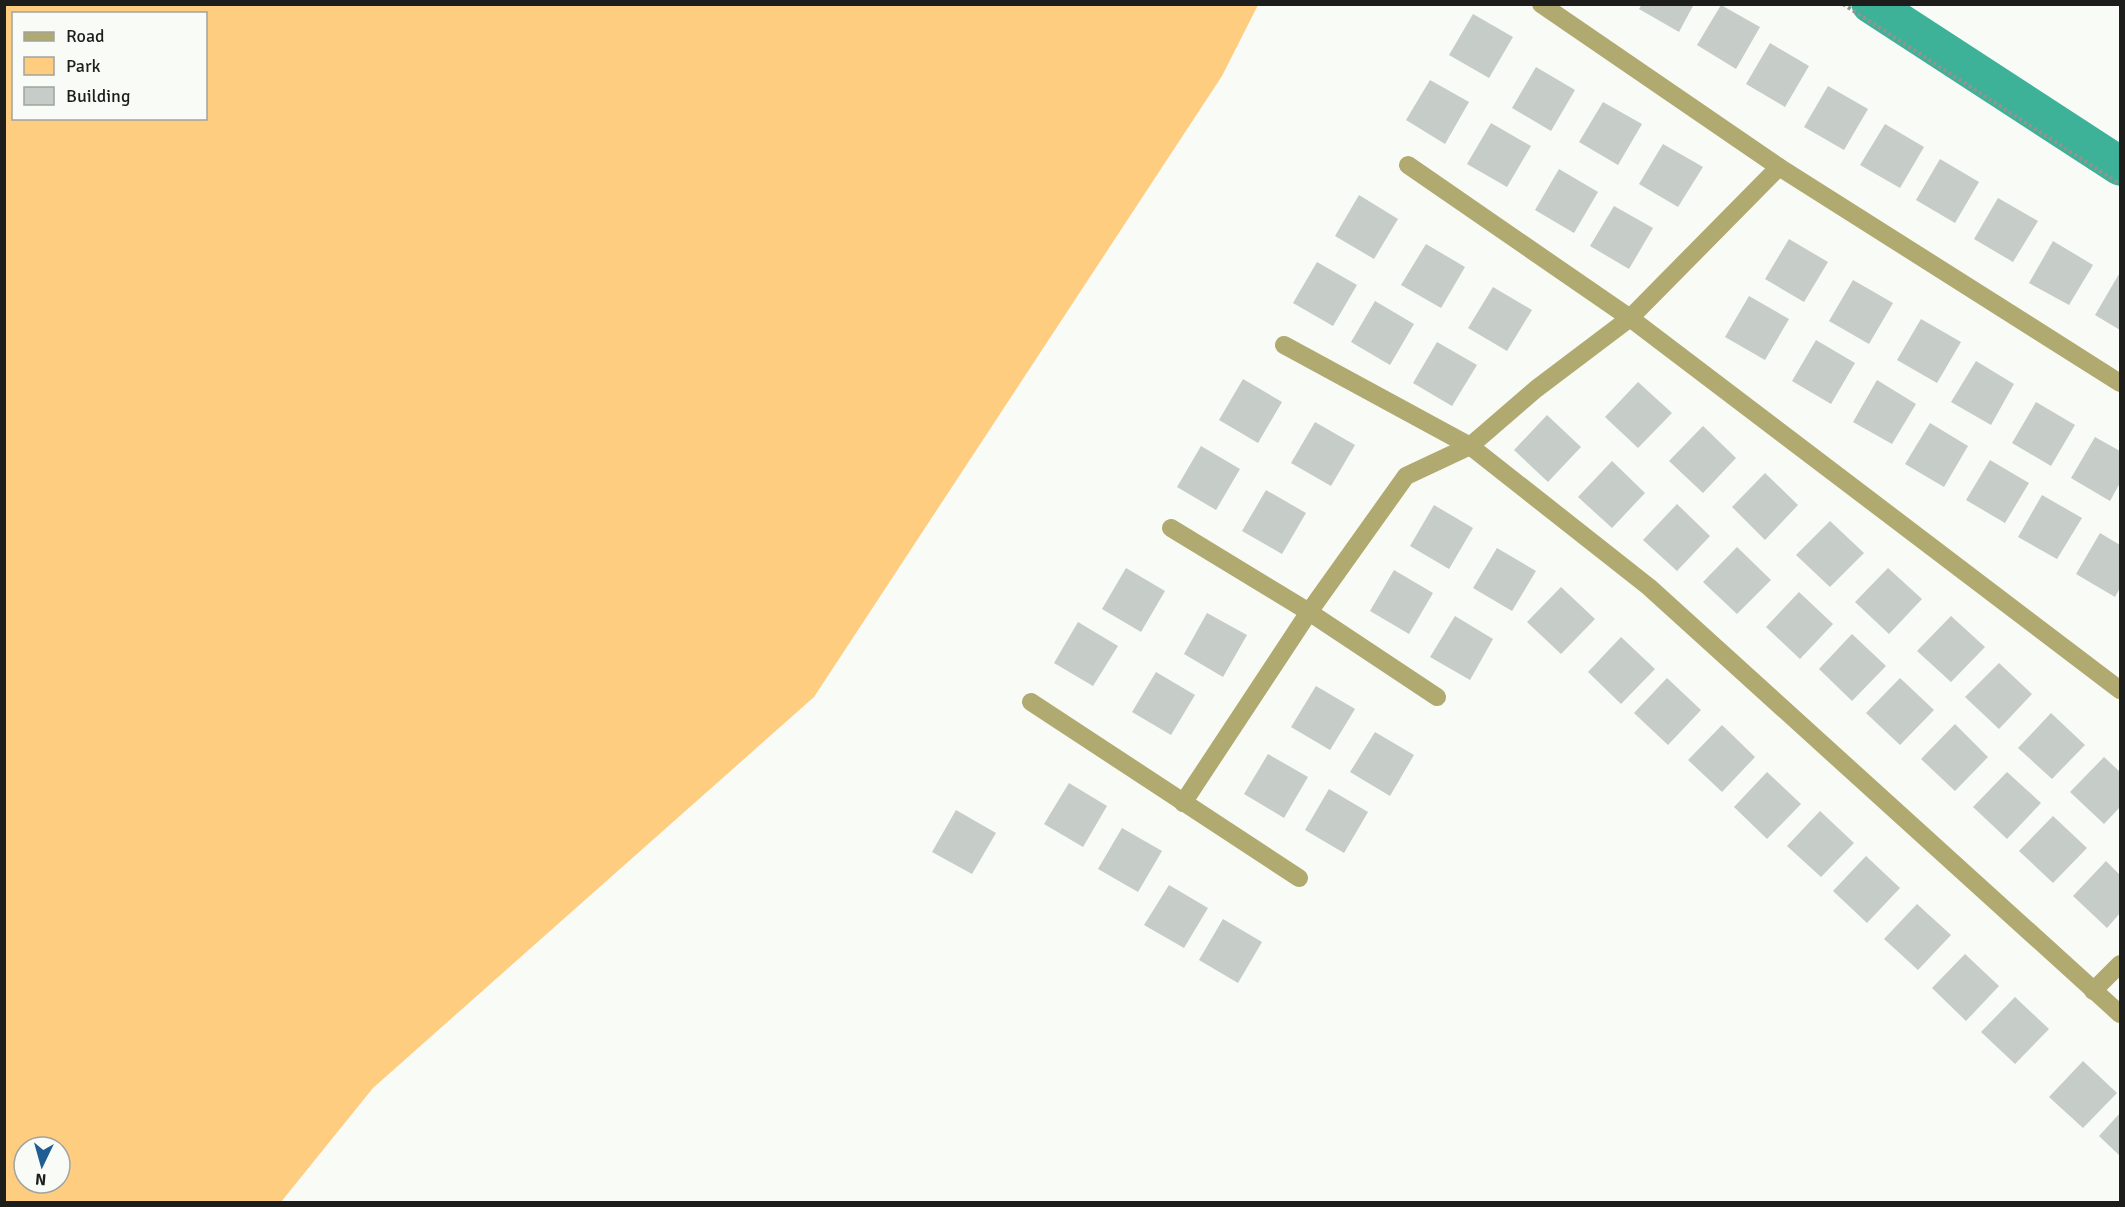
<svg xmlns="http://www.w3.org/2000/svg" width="2125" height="1207" viewBox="0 0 2125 1207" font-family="Signika,sans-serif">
<rect width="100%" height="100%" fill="#f9fcf6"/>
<path fill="#fecd80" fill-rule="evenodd" d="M5,4H1258V5L1222,76L814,697L373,1088L281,1202H5ZM14,14H206V118H14ZM24,1147H60V1183H24Z"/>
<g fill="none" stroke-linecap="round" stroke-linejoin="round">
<polyline stroke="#3db299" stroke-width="39" points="1871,4 2120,166"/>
</g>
<g fill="#c6ccc7">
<polygon points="1642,4 1694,4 1679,32 1639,9"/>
<polygon points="1721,5 1760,27 1736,69 1697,45"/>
<polygon points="1473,14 1513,37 1489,78 1449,55"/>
<polygon points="1770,43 1809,66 1785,107 1746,84"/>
<polygon points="1536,67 1575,90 1551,131 1512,108"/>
<polygon points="1430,80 1469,102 1445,144 1406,120"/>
<polygon points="1828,86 1868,109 1844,150 1804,127"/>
<polygon points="1603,102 1642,124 1618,165 1579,142"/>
<polygon points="1491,123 1531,146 1507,187 1467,164"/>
<polygon points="1885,124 1924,147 1900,188 1860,165"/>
<polygon points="1663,144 1703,167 1678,207 1639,184"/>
<polygon points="1940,159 1979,182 1955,223 1916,200"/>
<polygon points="1559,169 1598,192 1574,233 1535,210"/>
<polygon points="1359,195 1398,219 1374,259 1335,236"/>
<polygon points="1998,198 2038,221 2013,262 1974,239"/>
<polygon points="1614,206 1653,228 1629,269 1590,246"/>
<polygon points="1789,239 1828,262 1804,302 1765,279"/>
<polygon points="2053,241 2093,265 2069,305 2029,283"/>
<polygon points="1426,244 1465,267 1441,308 1401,285"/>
<polygon points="1317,262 1357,285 1333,326 1293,303"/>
<polygon points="2119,274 2120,275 2120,330 2095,315"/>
<polygon points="1853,280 1893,303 1869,344 1829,321"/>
<polygon points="1493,287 1532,310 1507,351 1468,328"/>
<polygon points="1749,296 1789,319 1765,360 1725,337"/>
<polygon points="1375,301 1414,324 1390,365 1351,342"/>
<polygon points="1921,319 1961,342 1937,383 1897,360"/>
<polygon points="1816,340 1855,363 1831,404 1792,381"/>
<polygon points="1437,342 1477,365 1452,406 1413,383"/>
<polygon points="1976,361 2014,384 1991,425 1951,402"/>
<polygon points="1243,379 1282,402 1258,443 1219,420"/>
<polygon points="1877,380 1916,404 1892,444 1853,422"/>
<polygon points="1638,382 1672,413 1638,448 1605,417"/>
<polygon points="2036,402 2075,425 2051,466 2012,443"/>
<polygon points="1547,415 1581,447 1548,482 1514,450"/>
<polygon points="1315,422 1355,445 1331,486 1291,463"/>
<polygon points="1930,423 1968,446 1944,487 1905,464"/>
<polygon points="1703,426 1736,458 1703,493 1669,461"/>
<polygon points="2095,437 2120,451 2120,483 2110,501 2071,478"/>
<polygon points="1201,446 1240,469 1216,510 1177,487"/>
<polygon points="1990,460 2029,483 2005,523 1966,500"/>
<polygon points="1612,461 1645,493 1612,528 1578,497"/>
<polygon points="1765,473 1798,505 1765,540 1732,507"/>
<polygon points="1266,490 1306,513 1282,554 1242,531"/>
<polygon points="2042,495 2082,518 2057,559 2018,537"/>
<polygon points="1677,504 1710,536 1677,571 1643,540"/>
<polygon points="1434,505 1473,528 1449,569 1410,546"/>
<polygon points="1830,521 1864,553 1830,587 1796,555"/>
<polygon points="2100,533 2120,545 2120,588 2115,597 2076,574"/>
<polygon points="1737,547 1771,580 1737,614 1703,582"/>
<polygon points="1497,548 1536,571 1512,611 1473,588"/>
<polygon points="1126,568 1165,591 1141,632 1102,609"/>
<polygon points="1888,568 1922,599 1889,634 1855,602"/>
<polygon points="1394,570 1433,593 1409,634 1370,611"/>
<polygon points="1561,587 1595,619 1561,654 1527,622"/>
<polygon points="1799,592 1833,624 1800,659 1766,627"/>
<polygon points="1207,613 1247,635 1223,677 1184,654"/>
<polygon points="1455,616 1493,639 1470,680 1430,657"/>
<polygon points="1951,616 1985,647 1951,682 1917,651"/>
<polygon points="1078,622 1118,646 1093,686 1054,663"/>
<polygon points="1852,634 1886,666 1852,701 1819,669"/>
<polygon points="1621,637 1655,669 1621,704 1588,672"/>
<polygon points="1999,663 2032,694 1999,729 1965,697"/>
<polygon points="1156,672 1195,695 1171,735 1132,712"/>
<polygon points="1667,678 1701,710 1668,745 1634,713"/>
<polygon points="1900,678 1934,710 1900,745 1866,713"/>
<polygon points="1316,686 1355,709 1330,750 1291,727"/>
<polygon points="2051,713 2085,745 2052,779 2018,748"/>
<polygon points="1955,724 1988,757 1955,791 1921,759"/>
<polygon points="1722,725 1755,757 1722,792 1688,760"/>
<polygon points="1375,732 1414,755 1390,796 1350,772"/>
<polygon points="1268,754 1308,777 1284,818 1244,794"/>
<polygon points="2104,757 2120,772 2120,807 2104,824 2070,792"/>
<polygon points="1767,772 1801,804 1767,839 1734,807"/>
<polygon points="2007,772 2041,803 2007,839 1973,807"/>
<polygon points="1069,783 1107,806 1083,847 1044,824"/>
<polygon points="1329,789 1368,812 1344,853 1305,830"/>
<polygon points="956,810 996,833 972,874 932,852"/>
<polygon points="1820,811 1854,843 1821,877 1787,846"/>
<polygon points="2053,816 2087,848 2053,883 2019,851"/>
<polygon points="1122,828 1162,851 1138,892 1098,869"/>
<polygon points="1866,856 1900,888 1867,923 1833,891"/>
<polygon points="2106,861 2120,875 2120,913 2107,928 2073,896"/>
<polygon points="1169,885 1208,908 1184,948 1144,925"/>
<polygon points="1917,904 1951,935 1918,970 1884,939"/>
<polygon points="1223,919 1262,942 1238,983 1199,960"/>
<polygon points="1965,954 1999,986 1966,1021 1932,988"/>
<polygon points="2015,997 2049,1029 2015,1064 1981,1032"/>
<polygon points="2083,1061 2117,1093 2083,1128 2049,1097"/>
<polygon points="2120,1113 2120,1156 2099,1136"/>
</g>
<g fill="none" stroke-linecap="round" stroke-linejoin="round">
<polyline stroke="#929490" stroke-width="4" stroke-dasharray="3 3" stroke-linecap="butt" points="1843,4 2120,184"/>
<g stroke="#b0aa70" stroke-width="18">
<polyline points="1541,4 1779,167 2120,383"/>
<polyline points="1408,165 1630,318 2120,690"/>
<polyline points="1284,345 1470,446 1649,587 2120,1014"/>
<polyline points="1171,528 1309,612 1437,697"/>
<polyline points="1031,702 1299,878"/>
<polyline points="1183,803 1309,612 1406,476 1470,446 1536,389 1630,318 1779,167"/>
<polyline points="2093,991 2120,964"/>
</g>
</g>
<rect width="2125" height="1207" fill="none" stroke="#1d1e1b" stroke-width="12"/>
<rect x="12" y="12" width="195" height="108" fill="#f9fcf6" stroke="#a1a39e" stroke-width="1.5"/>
<rect x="24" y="32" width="30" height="9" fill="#b0aa70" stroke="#a1a39e" stroke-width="1.5"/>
<text x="66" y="42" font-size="18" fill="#1d1e1b">Road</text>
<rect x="24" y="57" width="30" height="18" fill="#fecd80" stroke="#a1a39e" stroke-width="1.5"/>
<text x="66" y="72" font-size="18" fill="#1d1e1b">Park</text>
<rect x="24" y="87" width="30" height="18" fill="#c6ccc7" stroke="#a1a39e" stroke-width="1.5"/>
<text x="66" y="102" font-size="18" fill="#1d1e1b">Building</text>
<g transform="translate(42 1165) rotate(185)"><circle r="28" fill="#f9fcf6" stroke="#a1a39e" stroke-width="1.5"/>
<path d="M0-4.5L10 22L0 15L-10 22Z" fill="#1f5d93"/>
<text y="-9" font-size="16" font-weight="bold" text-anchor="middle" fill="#1d1e1b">N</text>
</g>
</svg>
